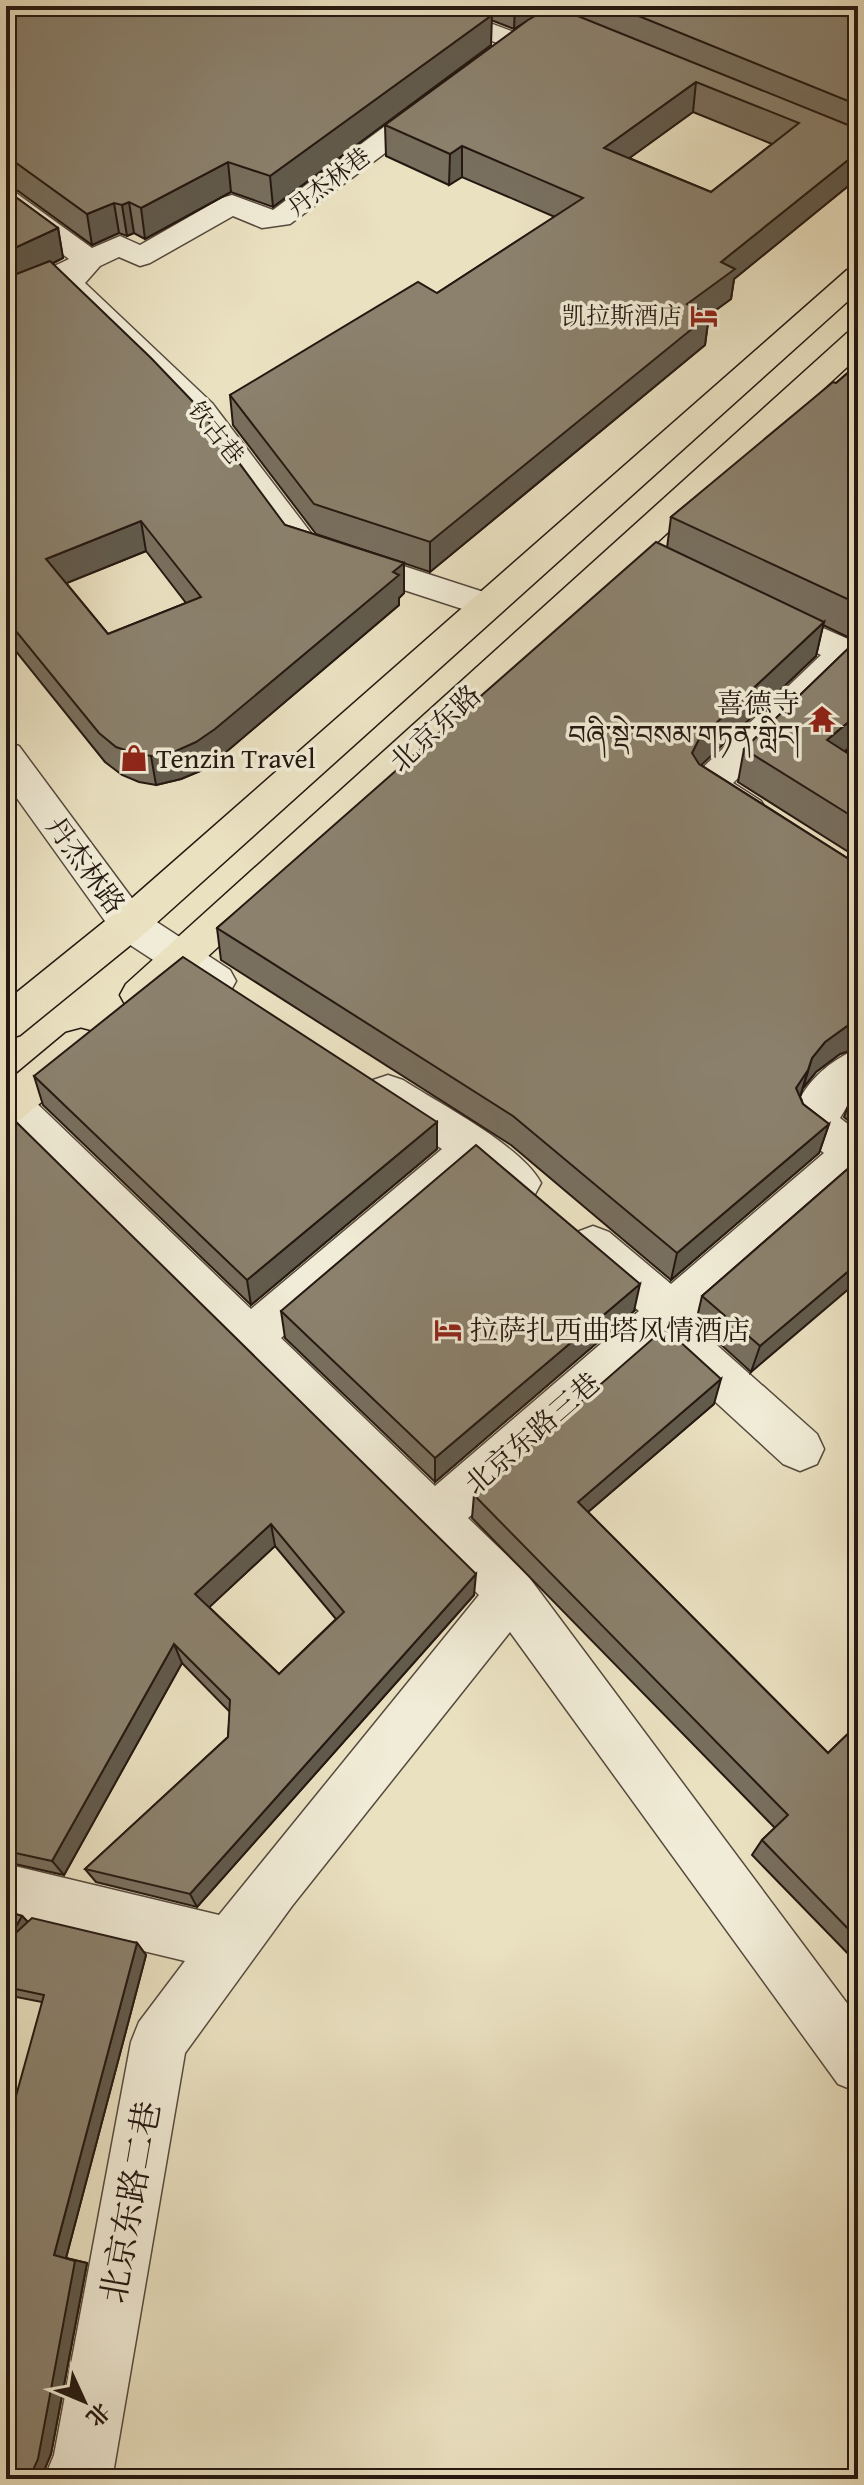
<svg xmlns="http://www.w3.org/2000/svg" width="864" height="2485" viewBox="0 0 864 2485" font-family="'Gentium Book Plus','Noto Serif SC','Noto Serif Tibetan',serif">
<rect width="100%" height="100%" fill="#eae1c1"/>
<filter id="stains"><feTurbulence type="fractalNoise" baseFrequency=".0025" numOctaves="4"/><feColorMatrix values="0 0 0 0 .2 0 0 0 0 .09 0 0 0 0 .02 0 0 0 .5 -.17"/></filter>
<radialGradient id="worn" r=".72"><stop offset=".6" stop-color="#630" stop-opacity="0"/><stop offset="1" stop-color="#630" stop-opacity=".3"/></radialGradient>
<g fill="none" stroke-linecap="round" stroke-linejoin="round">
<g stroke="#564a3d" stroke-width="3">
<g id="minor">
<polygon points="407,6 444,6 514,32 549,15 569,21 573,27 569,33 551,33 516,50 411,11"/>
<polygon points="434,95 444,97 448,103 444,109 290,224 262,228 233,216 150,263 140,266 119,257 100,266 85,283 212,403 314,537 499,597 504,605 499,613 487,617 290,553 190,417 56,288 6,310 6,289 69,259 6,212 6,190 16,193 92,248 120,236 140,245 222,198 232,195 273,210 424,97"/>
<path d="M764,602L857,643L858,660L733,783L761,801L767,811L761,821C757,822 753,825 749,825C733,825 697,798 689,785L695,775L821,655L752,622L747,614L752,606Z"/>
<polygon points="6,742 19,746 143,913 230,970 236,981 230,992 216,997 202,992 115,935 6,783"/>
<path d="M858,1049V1091L847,1100L849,1103L840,1118L858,1132V1175L691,1322L817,1434L824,1449L817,1464L800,1471L783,1464L659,1350L468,1518L528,1576L858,2018V2092L838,2084L510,1632L292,1906L185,2053L114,2468L109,2479H44L54,2455L131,2042L139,2022L185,1961L6,1918V1864L219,1915L479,1595L6,1127V1088L25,1092L251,1309L442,1149L373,1104L367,1092L373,1080L388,1075L403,1080C440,1104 522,1146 541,1183L534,1196C505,1206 497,1188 475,1171L281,1338L435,1486L639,1311L577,1258L571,1245L577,1232L593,1226L609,1232L671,1284L824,1153L796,1131L790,1119L803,1100L801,1097C812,1076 836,1057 858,1049Z"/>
</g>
</g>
<g stroke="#251811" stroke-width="3">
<g id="major">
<polygon points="858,267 858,292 143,935 20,1035 6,1040 6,1001 115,913 847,270"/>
<polygon points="858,331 858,357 154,1006 140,1011 126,1006 120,995 126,984 847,333"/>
<polygon points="81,1029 96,1033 102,1045 96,1057 21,1119 6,1124 6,1083 66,1033"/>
</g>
</g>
<use href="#minor" fill="#f1ecd7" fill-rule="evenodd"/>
<use href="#major" fill="#eae1c1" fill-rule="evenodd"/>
</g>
<g fill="#786f5e" stroke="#251811" stroke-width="2" fill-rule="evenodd">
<path d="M6,6H858V178L734,279L731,299L709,315L705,345L430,572L316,534L233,425L230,395L437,293L555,217L462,177L449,185L386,156L385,125L528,21L514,29L491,20V45L273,207L231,192L145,239L134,233L127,236L119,233L92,245L18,191L6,188ZM693,112L772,144L711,192L629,158Z"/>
<path d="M6,190L58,228L63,258L52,264L285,525L404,563V593L399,598V605L219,758L200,771L181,779L156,785L139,782L122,775L105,762L6,639ZM146,551L186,603L108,634L66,583Z"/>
<polygon points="858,364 858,740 845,751 858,760 858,858 738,782 744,749 856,641 823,625 816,656 701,765 852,861 858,863 858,1048 840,1054 816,1072 803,1088 800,1097 803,1104 829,1124 819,1153 671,1280 511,1145 221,960 217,928 667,548 671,517 836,383"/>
<polygon points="34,1076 437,1122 437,1149 251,1305 43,1105"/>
<polygon points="858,1078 858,1129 844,1117"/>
<path d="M6,1112L474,1595L197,1907L96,1882L85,1869L228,1737L230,1712L182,1663L64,1875L6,1862ZM275,1546L336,1619L279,1674L209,1607Z"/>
<polygon points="858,1160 751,1372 696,1322 702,1296"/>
<polygon points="281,1311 634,1311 435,1482 285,1338"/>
<polygon points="714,1404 588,1512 828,1753 858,1724 858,1964 752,1855 762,1840 775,1828 472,1518 474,1495"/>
<polygon points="6,1911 22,1916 28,1922 137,1943 146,1955 66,2258 87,2263 51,2454 41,2478 42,2479 6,2479 42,2002 6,1995"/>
</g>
<g fill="#615a4c" stroke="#251811" stroke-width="2">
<polygon points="515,6 539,6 538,14 514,29"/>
<polygon points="492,15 491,45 273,207 270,176"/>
<polygon points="696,82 693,112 602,178 604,148"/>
<polygon points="462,146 462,177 449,185 450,154"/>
<polygon points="858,152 858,178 734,279 731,299 709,315 705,345 430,572 430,542 687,304 721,262"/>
<polygon points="228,162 231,192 145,239 141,208"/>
<polygon points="129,202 134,233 127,236 122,205"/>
<polygon points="114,203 119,233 92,245 87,214"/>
<polygon points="58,228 63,258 6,286 6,252"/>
<polygon points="141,521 146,551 52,589 46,559"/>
<polygon points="404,563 404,593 399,598 399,605 219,758 200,771 181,779 156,785 151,756"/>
<polygon points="824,622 816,656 693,773 692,753 699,739"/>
<polygon points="858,714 858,740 818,774 827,740"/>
<polygon points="858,1021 858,1048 840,1054 816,1072 803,1088 812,1058 825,1042 850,1024"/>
<polygon points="808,1070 799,1100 796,1088"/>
<polygon points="437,1122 437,1149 251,1305 247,1280"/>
<polygon points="829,1124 819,1153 671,1280 677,1253"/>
<polygon points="858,1263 858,1281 751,1372 760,1346"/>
<polygon points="640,1284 634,1311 435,1482 435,1458"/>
<polygon points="721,1379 714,1404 574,1524 578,1502"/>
<polygon points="271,1524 275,1546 202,1614 195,1594"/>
<polygon points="476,1574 474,1595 197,1907 190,1894"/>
<polygon points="174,1644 182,1663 64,1875 52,1861"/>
<polygon points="22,1916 34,1928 8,1940"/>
<polygon points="137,1943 146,1955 66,2258 87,2263 51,2454 41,2478 42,2479 29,2479 54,2255"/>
</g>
<g fill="#8b816d" stroke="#251811" stroke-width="2" fill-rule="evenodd">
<polygon points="6,6 468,6 492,15 270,176 228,162 141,208 129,202 122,205 114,203 87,214 12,160 6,159"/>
<path d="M553,6L858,129V152L721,262L735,269L687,304L709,315L430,542L314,504L230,395L418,282L437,293L583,198L462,146L450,154L385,125L528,20ZM696,82L799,123L711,192L604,148Z"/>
<polygon points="614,6 858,6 858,105"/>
<polygon points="6,190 58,228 6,252"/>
<path d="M50,261L151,358L197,406L285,525L404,563L393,572L399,575L215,729L196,742L176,751L151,756L134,753L116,747L99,733L6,619V278ZM141,521L201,597L108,634L46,559Z"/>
<polygon points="858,364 858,604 671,517 833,382 836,383"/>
<polygon points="656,542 824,622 699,739 692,753 699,764 852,861 858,863 858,1021 850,1024 825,1042 812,1058 808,1070 796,1088 803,1104 829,1124 677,1253 513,1116 217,928"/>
<polygon points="858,639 858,714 827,740 858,760 858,820 744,749"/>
<polygon points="183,957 437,1122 247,1280 34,1076"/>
<polygon points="858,1078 858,1091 854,1088"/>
<path d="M6,1112L476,1574L190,1894L85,1869L228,1737L230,1700L174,1644L52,1861L6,1851ZM271,1524L344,1612L279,1674L195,1594Z"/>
<polygon points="476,1145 640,1284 435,1458 281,1311"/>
<polygon points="858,1160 858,1263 760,1346 702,1296"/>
<polygon points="665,1328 721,1379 578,1502 828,1753 858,1724 858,1939 762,1840 788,1815 474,1495"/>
<polygon points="6,1911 22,1916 8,1940 32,1918 137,1943 54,2255 75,2261 38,2459 29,2479 6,2479 6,2132 44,1995 6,1987"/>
</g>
<defs>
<g id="hotel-bare" transform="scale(2.16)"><path d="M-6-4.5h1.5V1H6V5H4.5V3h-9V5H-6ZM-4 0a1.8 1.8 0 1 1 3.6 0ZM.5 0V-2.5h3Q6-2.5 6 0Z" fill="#8f2418" stroke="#f1ecd7" stroke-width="2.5" paint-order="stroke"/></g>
<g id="temple-bare" transform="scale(2.16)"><path d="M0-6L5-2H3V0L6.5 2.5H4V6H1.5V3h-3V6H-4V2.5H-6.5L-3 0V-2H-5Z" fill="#8f2418" stroke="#f1ecd7" stroke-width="2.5" paint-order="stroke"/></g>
<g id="shop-bare" transform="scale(2.16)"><path d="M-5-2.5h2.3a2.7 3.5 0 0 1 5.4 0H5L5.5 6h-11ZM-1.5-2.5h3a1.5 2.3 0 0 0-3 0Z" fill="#8f2418" stroke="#f1ecd7" stroke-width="2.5" paint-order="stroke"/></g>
</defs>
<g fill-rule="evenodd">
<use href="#hotel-bare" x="704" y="316"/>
<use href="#temple-bare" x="822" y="719"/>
<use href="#shop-bare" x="134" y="758"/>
<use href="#hotel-bare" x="448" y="1330"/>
</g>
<g text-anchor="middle" stroke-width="7" stroke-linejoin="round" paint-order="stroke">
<g font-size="24" fill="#251811" stroke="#f1ecd7">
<text transform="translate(329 182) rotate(-37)" y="8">丹杰林巷</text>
<text transform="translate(216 433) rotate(51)" y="8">钦古巷</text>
</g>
<g font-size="24" fill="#251811" stroke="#f1ecd7" text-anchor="end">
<text x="682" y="324">凯拉斯酒店</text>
</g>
<g font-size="28" fill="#251811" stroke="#f1ecd7" text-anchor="start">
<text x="800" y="713" text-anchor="end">喜德寺<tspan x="800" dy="32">བཞི་སྡེ་བསམ་གཏན་གླིང།</tspan></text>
<text x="156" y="768">Tenzin Travel</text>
<text x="470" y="1340">拉萨扎西曲塔风情酒店</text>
</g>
<g font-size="28" fill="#251811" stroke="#f1ecd7">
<text transform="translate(435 728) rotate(-43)" y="10">北京东路</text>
<text transform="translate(86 865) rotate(54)" y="10">丹杰林路</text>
<text transform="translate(532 1433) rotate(-41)" y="10">北京东路三巷</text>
</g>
<g font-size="34" fill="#251811" stroke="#f1ecd7">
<text transform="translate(130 2202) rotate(-80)" y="12">北京东路二巷</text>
</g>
</g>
<rect width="864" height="2485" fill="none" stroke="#eae1c1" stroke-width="32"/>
<rect x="8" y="8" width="848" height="2469" fill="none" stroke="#251811" stroke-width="4"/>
<rect x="16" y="16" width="832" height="2453" fill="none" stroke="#251811" stroke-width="2"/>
<g transform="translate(84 2401) rotate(134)" stroke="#f1ecd7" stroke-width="6" paint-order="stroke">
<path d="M0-6L14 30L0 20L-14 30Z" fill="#251811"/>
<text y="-12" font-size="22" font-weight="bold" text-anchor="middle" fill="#251811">北</text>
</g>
<rect width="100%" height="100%" filter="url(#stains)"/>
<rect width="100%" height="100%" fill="url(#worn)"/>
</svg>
